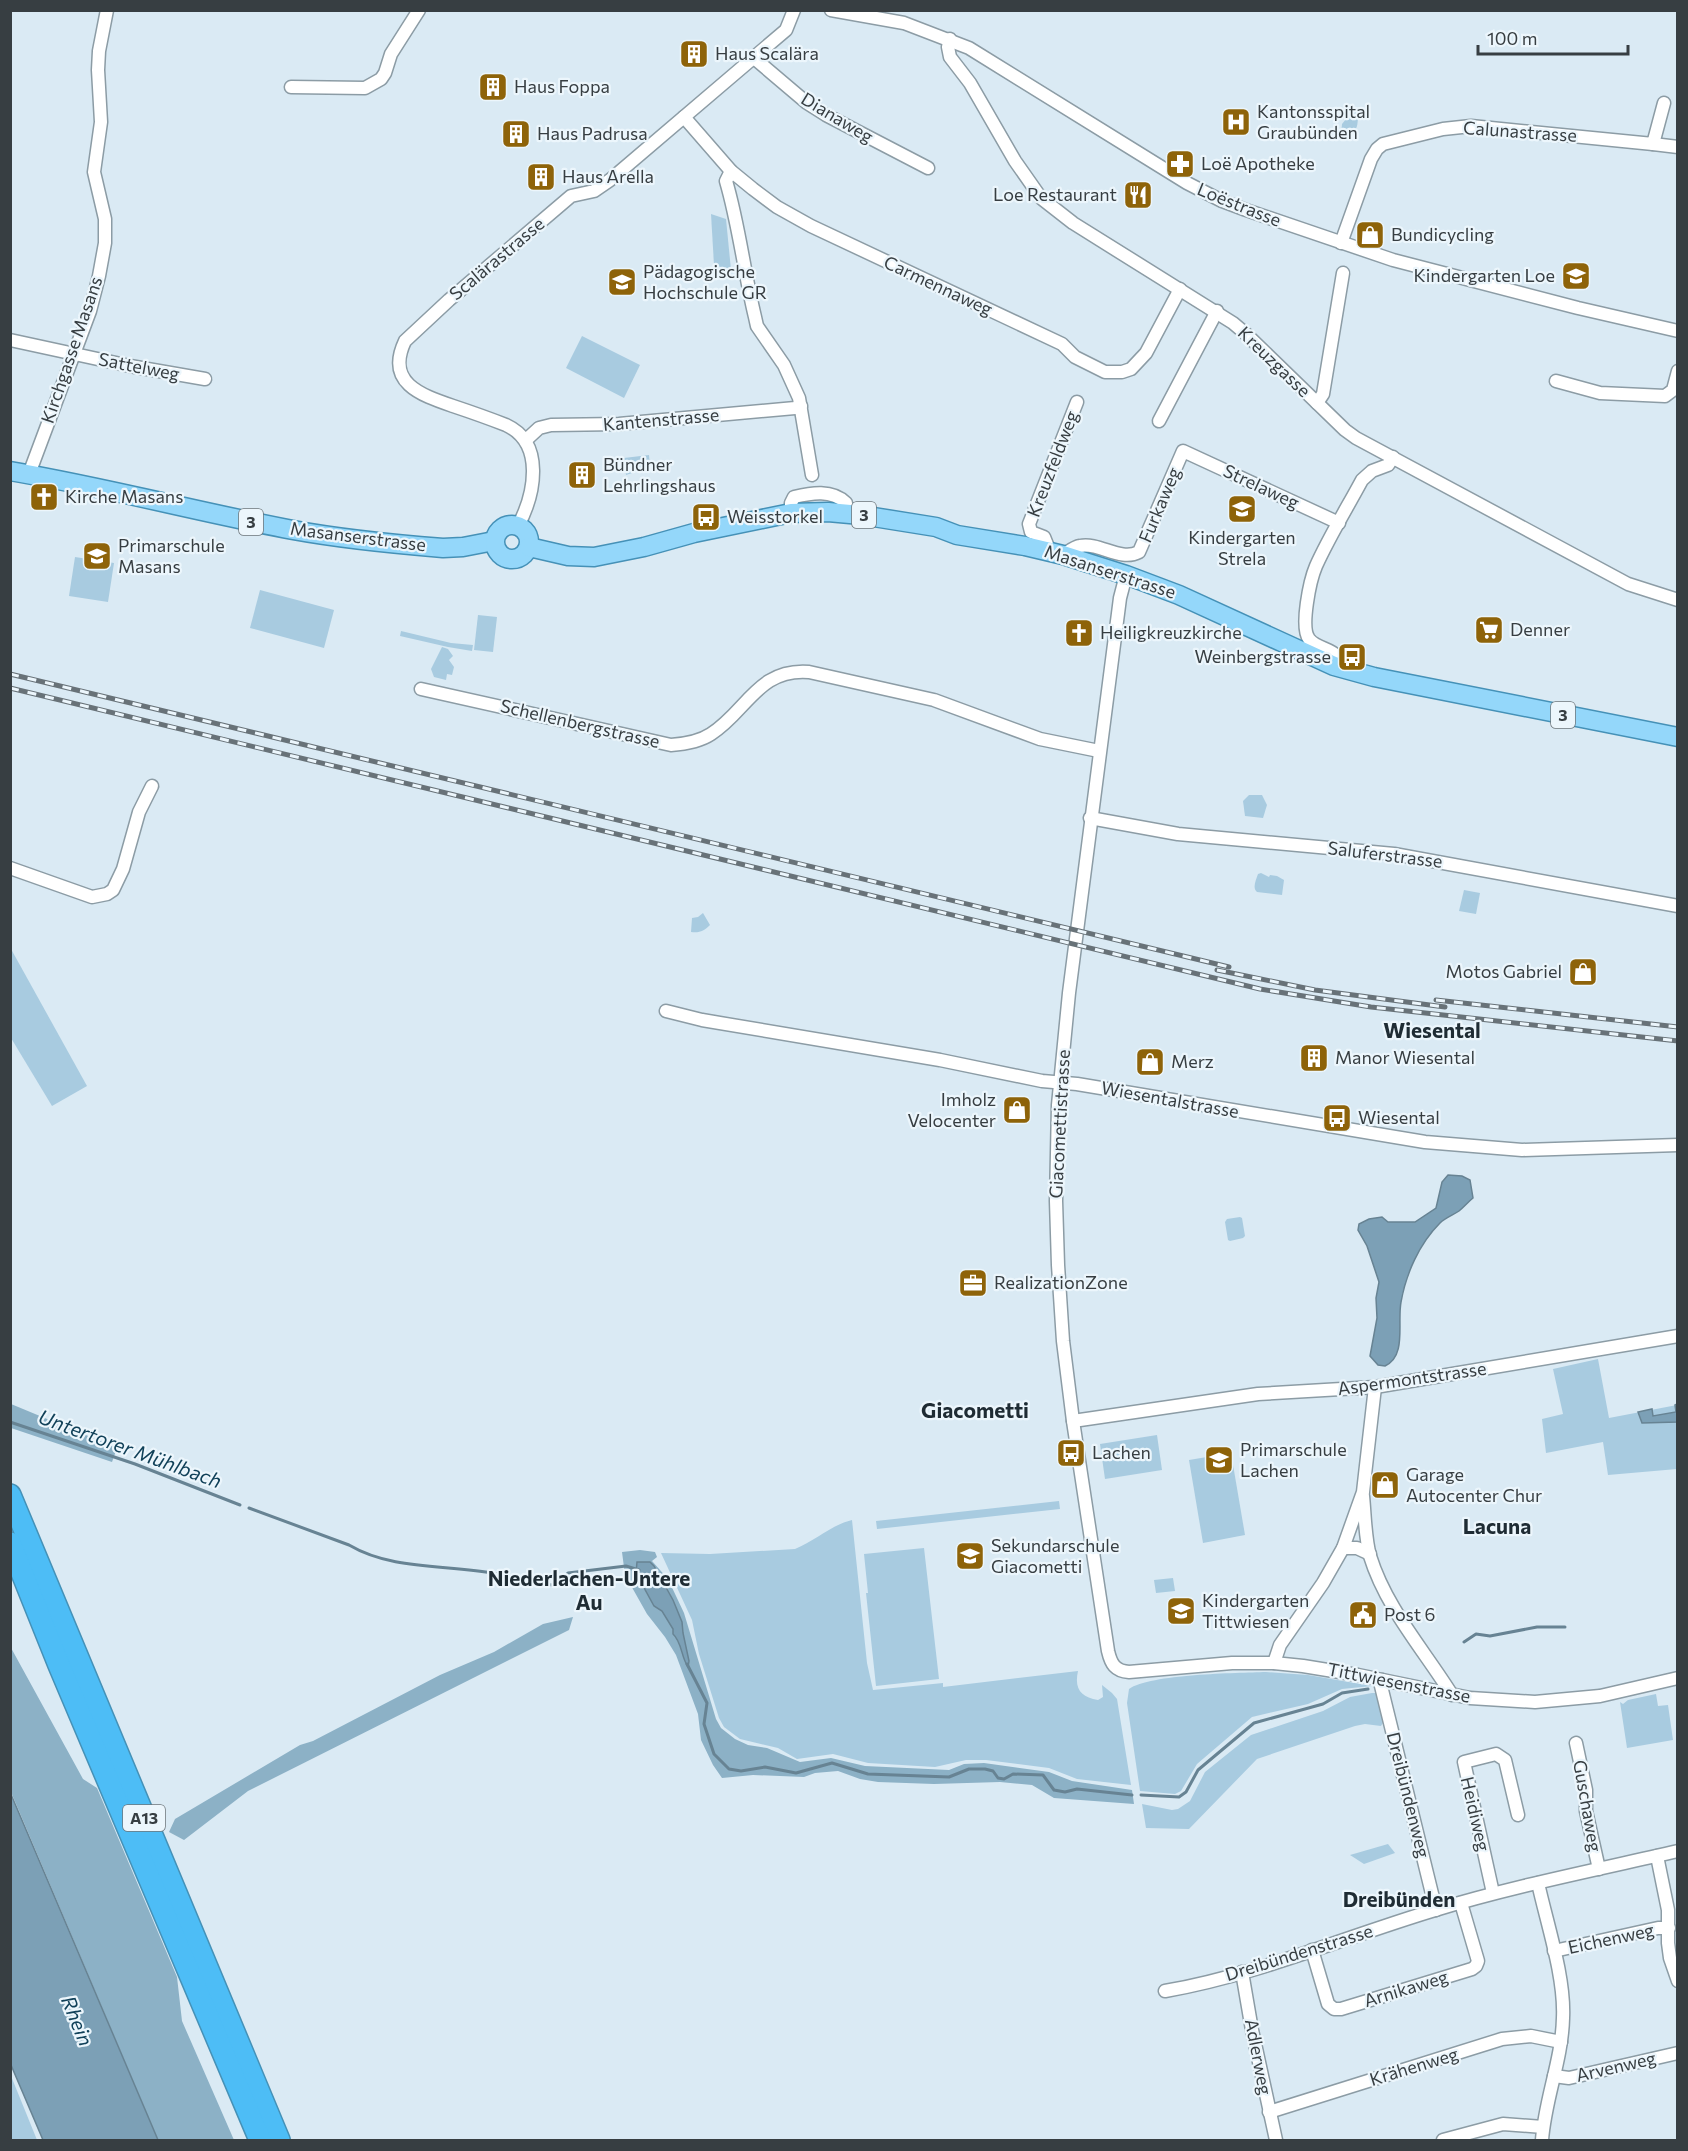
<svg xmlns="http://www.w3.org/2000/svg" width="1688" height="2151" viewBox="0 0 1688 2151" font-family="Commissioner,sans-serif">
<rect width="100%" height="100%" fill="#daeaf4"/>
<g fill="#a8cbe0">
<path d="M1355,108C1361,120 1357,135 1345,140L1341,135L1342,124Z"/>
<polygon points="711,214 726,219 731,270 714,265"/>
<polygon points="582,336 640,365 624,398 566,368"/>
<polygon points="649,455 650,467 626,475 624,458"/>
<polygon points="75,557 114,563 108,602 69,596"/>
<polygon points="260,590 334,610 324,648 250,628"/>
<polygon points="478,615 497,617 493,652 474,650"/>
<polygon points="401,631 451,643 473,645 472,651 448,647 400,636"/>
<polygon points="442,647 448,649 453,656 449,660 454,667 452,675 447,674 446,680 434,677 431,669"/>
<polygon points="1249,795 1262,795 1267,805 1263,818 1245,816 1243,801"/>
<path d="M1261,873L1269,877L1270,875L1277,876L1284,880L1282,895L1257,892C1252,888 1256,880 1258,874Z"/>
<polygon points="1464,890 1480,893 1476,914 1459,911"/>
<path d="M703,913L710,925C704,931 700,933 691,932L692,918L698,917Z"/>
<polygon points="11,949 87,1086 52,1106 11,1038"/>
<polygon points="1240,1217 1242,1218 1245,1236 1243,1238 1230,1241 1228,1240 1225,1222 1227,1219"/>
<polygon points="1598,1359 1609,1418 1677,1405 1677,1469 1608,1475 1603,1442 1546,1453 1542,1419 1563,1414 1553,1369"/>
<polygon points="1157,1435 1162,1470 1105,1479 1100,1444"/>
<polygon points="1231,1453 1245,1535 1203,1543 1189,1460"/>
<polygon points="1059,1501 1060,1509 877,1529 876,1521"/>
<path d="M852,1520L867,1663L873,1690L943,1683V1687L1078,1671C1074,1689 1081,1697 1098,1700L1103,1697L1102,1685L1112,1693L1117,1699L1131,1785L1077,1779L1049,1768L986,1760H966L935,1767L868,1763L833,1754L797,1759L778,1748L740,1739L724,1727L719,1718L699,1654L692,1620L661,1553L710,1554L795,1549C815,1541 831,1525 852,1520Z"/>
<polygon points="924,1548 939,1679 876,1686 866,1593 868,1593 864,1554"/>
<polygon points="1173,1578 1175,1591 1156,1593 1154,1580"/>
<path d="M1266,1672L1308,1675L1372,1686L1342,1689L1308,1704L1252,1717L1197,1764L1181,1791L1175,1794L1140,1791L1127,1703L1129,1689C1150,1674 1237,1673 1266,1672Z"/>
<polygon points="1372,1693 1378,1693 1384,1721 1381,1726 1365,1724 1355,1726 1257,1759 1189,1829 1146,1828 1142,1804 1172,1810 1178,1809 1190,1801 1205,1772 1251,1735 1323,1711 1350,1697"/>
<polygon points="1656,1694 1658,1706 1668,1705 1673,1740 1627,1748 1620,1702 1623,1704 1628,1700"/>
<polygon points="1388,1844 1395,1853 1364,1864 1350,1855"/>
<polygon points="10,2076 11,2076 37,2140 11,2140"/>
</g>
<g fill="#8cb1c6">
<polygon points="11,1404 117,1448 112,1462 11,1428"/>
<polygon points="640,1550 655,1552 657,1557 652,1561 668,1579 684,1613 716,1719 721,1728 735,1739 748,1745 767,1748 800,1762 831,1758 865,1766 949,1770 964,1764 984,1763 1049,1772 1072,1781 1132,1790 1134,1804 1054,1798 1032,1785 1000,1782 934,1784 878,1782 860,1779 838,1771 815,1773 804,1777 753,1775 722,1778 713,1765 701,1740 698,1714 676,1655 665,1637 647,1614 625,1575 622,1552"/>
<polygon points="573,1617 569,1630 248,1791 184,1840 169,1832 175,1819 300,1745 313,1741 440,1675 494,1652 543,1624"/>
<polygon points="10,1646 83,1779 97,1788 177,1977 182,2021 234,2140 158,2140 11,1792"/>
</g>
<g fill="#7ca0b6" stroke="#678393" stroke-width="1.5">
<path d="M1448,1175L1462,1176L1470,1180L1473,1198C1468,1202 1464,1207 1459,1211C1453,1215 1445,1218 1440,1223C1419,1244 1406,1274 1401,1302C1397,1323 1407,1356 1385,1366L1378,1365L1370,1356L1377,1318L1376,1298L1379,1282L1367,1246L1358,1230L1359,1224L1369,1219L1382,1217L1388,1222H1415L1436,1208L1442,1182Z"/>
<polygon points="1677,1404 1677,1422 1642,1423 1638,1412 1652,1409 1653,1416 1676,1412 1675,1405"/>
<path d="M637,1562H650L654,1566L673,1600L682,1622L683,1633L689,1661L688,1667C681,1657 682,1642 673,1634V1629L662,1611L654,1606L636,1573Z"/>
<polygon points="10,1792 158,2140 43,2140 11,2065"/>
</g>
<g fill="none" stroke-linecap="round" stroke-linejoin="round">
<g stroke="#678393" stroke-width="3">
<polyline points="10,1422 135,1464 240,1505"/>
<path d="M249,1508L349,1545C393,1571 448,1564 497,1574"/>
<polyline points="509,1582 554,1585 561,1581 568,1573 626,1566 639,1570"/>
<polyline points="1464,1642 1476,1634 1490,1636 1537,1627 1565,1627"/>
<polyline points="687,1664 707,1703 704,1724 714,1754 729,1769 741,1771 765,1767 796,1773 832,1763 868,1774 949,1777 969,1769 985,1769 993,1771 998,1778 1004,1779 1013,1774 1043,1775 1054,1790 1065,1792 1077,1789 1132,1795"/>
<polyline points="1141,1795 1179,1797 1186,1792 1198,1770 1254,1723 1323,1704 1342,1693 1368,1689"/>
</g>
<g stroke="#8c9ca5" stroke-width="15">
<g id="street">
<polyline points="831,10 904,23 969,48 1187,183 1222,201 1246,210 1393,260 1578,308 1678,331"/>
<polyline points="950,39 948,47 950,57 970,83 1015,161 1041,198 1073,223 1233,323 1246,334 1345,430 1356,438 1628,584 1678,600"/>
<polyline points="754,58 807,103 826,115 928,168"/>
<polyline points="291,87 365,88 381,79 385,73 391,54 419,10"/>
<polyline points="684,117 731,171 753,189 777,207 811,226 1062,344 1075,357 1105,372 1122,372 1131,369 1146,353 1180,289"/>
<polyline points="1653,144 1678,147"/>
<path d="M731,171L726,181C739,225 744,272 755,317L757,326L784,365L799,398L812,475"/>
<polyline points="1341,243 1371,159 1377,149 1383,144 1443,129 1471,126 1653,144 1664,103"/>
<polyline points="10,340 130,366 205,379"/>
<polyline points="1556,381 1600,393 1665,396 1673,390 1678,371"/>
<polyline points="1317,403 1323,394 1343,273"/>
<polyline points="1159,421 1217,311"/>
<polyline points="526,440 539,428 551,425 619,424 795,408 801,406"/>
<polyline points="29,474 90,311 99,276 105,243 105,219 94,172 101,122 98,70 99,51 107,10"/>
<path d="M791,513V503L794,497C811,493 832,489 846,503V513"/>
<path d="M518,526C535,494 545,443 506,425C488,418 471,412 453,406C421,395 385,383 405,341L449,300L571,196L594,191L610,180L786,30L794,10"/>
<polyline points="1050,552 1044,537 1031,532 1029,524 1077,402"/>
<path d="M1063,555C1068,552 1074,547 1080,546C1100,542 1120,562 1139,552L1183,451L1339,523"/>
<path d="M1126,575L1120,598L1069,993L1058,1105L1056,1201L1058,1265L1063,1341L1073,1421L1108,1651C1111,1664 1115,1671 1129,1672L1232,1663H1274L1303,1666L1358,1675L1470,1698L1535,1702L1600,1696L1678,1678"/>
<path d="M1334,666L1337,656C1329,648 1316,648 1309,639C1300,627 1310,580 1316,566C1329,537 1347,508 1362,480L1372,471L1388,465L1393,457"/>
<path d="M421,689L671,745C685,744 699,742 711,734C747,711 758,668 809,672L934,700L1040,739L1099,751"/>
<polyline points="1090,818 1178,834 1394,854 1678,906"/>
<polyline points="10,868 92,897 107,894 113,890 123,869 139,812 152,786"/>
<polyline points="666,1011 702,1020 940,1060 1042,1081 1077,1084 1425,1142 1522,1150 1678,1145"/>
<polyline points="1073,1421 1258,1394 1375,1387 1678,1336"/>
<path d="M1363,1496C1365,1516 1365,1538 1370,1556C1386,1608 1424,1650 1452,1695"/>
<polyline points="1343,1548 1357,1548 1370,1554"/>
<polyline points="1274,1663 1280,1645 1323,1583 1343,1548 1363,1492 1375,1387"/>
<polyline points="1382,1680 1381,1686 1436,1910"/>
<polyline points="1576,1743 1586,1790 1586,1811 1599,1869"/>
<polyline points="1657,1856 1668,1910 1668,1943 1670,1958 1678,1981"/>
<path d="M1538,1883C1547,1924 1565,1977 1563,2018C1562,2060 1545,2099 1542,2140"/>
<polyline points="1493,1893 1464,1762 1496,1754 1505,1760 1518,1815"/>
<polyline points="1312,1950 1328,2004 1334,2009 1341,2009 1472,1969 1476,1966 1478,1961 1461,1903"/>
<polyline points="1554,1951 1658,1928 1669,1928"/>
<polyline points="1242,1972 1252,2030 1276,2140"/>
<path d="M1165,1991C1257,1975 1345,1937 1435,1910C1514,1886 1596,1870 1678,1851"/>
<polyline points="1554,2076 1569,2078 1678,2053"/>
<polyline points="1269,2112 1502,2039 1531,2036 1561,2042"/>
<polyline points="1443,2140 1503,2124 1543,2127"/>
</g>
</g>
<g stroke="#4591b7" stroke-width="21">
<g id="primary">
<path d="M10,471C105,487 198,512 293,530C342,539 393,544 443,548L463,547L494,541"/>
<circle cx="512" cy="542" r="17"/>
<polyline points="529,547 568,556 594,557 644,547 694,533 791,513 828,512 861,515 936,527 957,535 1025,546 1063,555 1126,575 1179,595 1334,666 1374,677 1678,737"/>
</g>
</g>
<g stroke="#4591b7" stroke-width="24">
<g id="highway">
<polyline points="10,1495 279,2140"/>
<polyline points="10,1543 59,1665 260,2140"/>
</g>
</g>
<use href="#street" stroke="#fff" stroke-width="12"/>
<use href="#primary" stroke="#94d7fa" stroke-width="18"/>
<use href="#highway" stroke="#4dbdf6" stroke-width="21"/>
<g stroke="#687278" stroke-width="5">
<g id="rail">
<polyline points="10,674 1229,967"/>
<polyline points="10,688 1260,989 1371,1007 1678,1041"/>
<polyline points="1217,970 1315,990 1445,1007"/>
<polyline points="1436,1000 1678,1027"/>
</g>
</g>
<use href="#rail" stroke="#ecf6fc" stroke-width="3" stroke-dasharray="9" stroke-linecap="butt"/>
</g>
<defs>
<g id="building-square" transform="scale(1.5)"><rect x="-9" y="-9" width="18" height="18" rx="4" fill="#8e6309" stroke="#ecf6fc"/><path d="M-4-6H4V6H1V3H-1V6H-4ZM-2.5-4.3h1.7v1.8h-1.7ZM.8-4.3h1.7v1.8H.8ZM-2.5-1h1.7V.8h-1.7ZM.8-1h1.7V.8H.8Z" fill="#fff"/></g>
<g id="hospital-square" transform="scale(1.5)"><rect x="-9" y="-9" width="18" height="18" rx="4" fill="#8e6309" stroke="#ecf6fc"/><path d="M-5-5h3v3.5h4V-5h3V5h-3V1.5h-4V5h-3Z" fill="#fff"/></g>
<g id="pharmacy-square" transform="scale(1.5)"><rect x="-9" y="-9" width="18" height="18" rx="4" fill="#8e6309" stroke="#ecf6fc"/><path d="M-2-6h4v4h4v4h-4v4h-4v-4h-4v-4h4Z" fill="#fff"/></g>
<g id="restaurant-square" transform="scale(1.5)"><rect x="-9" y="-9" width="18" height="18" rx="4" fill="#8e6309" stroke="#ecf6fc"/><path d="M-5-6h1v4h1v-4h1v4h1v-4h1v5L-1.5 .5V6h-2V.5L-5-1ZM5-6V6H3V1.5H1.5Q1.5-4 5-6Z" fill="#fff"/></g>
<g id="shop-square" transform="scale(1.5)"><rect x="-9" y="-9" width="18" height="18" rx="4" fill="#8e6309" stroke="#ecf6fc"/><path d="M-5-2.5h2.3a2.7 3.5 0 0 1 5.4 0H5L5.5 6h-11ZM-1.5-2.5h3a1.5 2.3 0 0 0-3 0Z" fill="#fff"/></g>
<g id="school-square" transform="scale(1.5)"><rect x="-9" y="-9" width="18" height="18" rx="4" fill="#8e6309" stroke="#ecf6fc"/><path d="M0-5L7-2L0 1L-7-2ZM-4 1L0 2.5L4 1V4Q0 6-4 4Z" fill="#fff"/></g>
<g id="university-square" transform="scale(1.5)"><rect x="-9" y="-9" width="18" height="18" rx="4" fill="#8e6309" stroke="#ecf6fc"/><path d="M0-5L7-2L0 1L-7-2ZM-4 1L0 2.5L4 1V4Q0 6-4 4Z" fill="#fff"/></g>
<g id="church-square" transform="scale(1.5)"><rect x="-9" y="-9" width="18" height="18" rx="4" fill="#8e6309" stroke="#ecf6fc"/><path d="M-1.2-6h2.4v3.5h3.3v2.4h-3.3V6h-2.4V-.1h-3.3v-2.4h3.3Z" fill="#fff"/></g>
<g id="bus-square" transform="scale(1.5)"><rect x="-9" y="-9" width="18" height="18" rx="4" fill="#8e6309" stroke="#ecf6fc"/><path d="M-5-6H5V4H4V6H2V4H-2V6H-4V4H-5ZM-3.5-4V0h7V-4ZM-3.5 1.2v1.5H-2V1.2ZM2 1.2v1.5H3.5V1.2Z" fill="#fff"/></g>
<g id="supermarket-square" transform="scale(1.5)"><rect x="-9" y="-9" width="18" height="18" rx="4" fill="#8e6309" stroke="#ecf6fc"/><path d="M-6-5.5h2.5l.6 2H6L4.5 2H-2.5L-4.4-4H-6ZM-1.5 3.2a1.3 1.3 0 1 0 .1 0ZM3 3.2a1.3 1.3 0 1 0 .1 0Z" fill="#fff"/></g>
<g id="office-square" transform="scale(1.5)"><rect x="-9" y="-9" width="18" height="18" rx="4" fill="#8e6309" stroke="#ecf6fc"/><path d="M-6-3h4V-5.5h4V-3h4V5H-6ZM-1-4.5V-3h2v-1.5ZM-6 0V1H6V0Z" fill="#fff"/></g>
<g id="civic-square" transform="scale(1.5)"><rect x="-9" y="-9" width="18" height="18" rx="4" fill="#8e6309" stroke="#ecf6fc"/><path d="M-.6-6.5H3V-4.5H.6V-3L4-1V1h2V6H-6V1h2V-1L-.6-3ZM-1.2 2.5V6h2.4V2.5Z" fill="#fff"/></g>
</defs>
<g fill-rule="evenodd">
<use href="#building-square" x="694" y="54"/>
<use href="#building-square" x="493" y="87"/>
<use href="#hospital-square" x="1236" y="122"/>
<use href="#building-square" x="516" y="134"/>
<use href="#pharmacy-square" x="1180" y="164"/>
<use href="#building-square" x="541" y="177"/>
<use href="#restaurant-square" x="1138" y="195"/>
<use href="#shop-square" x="1370" y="235"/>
<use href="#school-square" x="1576" y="276"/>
<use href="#university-square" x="622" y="282"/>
<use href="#building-square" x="582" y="475"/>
<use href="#church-square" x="44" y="497"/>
<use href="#school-square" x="1242" y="509"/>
<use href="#bus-square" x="706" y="517"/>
<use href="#school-square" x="97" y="556"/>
<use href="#supermarket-square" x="1489" y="630"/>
<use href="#church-square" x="1079" y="633"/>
<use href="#bus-square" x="1352" y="657"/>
<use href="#shop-square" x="1583" y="972"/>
<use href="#building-square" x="1314" y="1058"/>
<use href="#shop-square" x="1150" y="1062"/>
<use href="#shop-square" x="1017" y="1110"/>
<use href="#bus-square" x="1337" y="1118"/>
<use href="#office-square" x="973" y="1283"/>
<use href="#bus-square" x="1071" y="1453"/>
<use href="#school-square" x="1219" y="1460"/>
<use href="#shop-square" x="1385" y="1485"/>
<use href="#school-square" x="970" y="1556"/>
<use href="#school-square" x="1181" y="1611"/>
<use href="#civic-square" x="1363" y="1615"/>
</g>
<g text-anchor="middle" stroke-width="4.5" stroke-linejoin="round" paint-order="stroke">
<g fill="#ecf6fc" stroke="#6d757a" stroke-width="1.5">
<rect x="852" y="502" width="24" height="26" rx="4.5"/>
<rect x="239" y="509" width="24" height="26" rx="4.5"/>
<rect x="1551" y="702" width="24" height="26" rx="4.5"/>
<rect x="123" y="1805" width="42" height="26" rx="4.5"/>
</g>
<g font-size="16" font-weight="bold" fill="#373e42">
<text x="864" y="521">3</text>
<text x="251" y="528">3</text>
<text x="1563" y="721">3</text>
<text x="144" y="1824">A13</text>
</g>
<g font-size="18" fill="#373e42" stroke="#ecf6fc" text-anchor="start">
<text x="715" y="60">Haus Scalära</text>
<text x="514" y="93">Haus Foppa</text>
<text x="1257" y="118">Kantonsspital<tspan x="1257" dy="21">Graubünden</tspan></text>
<text x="537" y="140">Haus Padrusa</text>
<text x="1201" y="170">Loë Apotheke</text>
<text x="562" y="183">Haus Arella</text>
<text x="1117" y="201" text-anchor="end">Loe Restaurant</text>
<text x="1391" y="241">Bundicycling</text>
<text x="643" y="278">Pädagogische<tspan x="643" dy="21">Hochschule GR</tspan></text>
<text x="1555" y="282" text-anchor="end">Kindergarten Loe</text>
<text x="603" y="471">Bündner<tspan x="603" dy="21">Lehrlingshaus</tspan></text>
<text x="65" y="503">Kirche Masans</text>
<text x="727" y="523">Weisstorkel</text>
<text x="1242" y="544" text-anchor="middle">Kindergarten<tspan x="1242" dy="21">Strela</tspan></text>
<text x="118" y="552">Primarschule<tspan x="118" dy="21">Masans</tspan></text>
<text x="1510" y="636">Denner</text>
<text x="1100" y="639">Heiligkreuzkirche</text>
<text x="1331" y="663" text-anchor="end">Weinbergstrasse</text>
<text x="1562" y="978" text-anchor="end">Motos Gabriel</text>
<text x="1335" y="1064">Manor Wiesental</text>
<text x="1171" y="1068">Merz</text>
<text x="996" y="1106" text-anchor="end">Imholz<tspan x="996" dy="21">Velocenter</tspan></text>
<text x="1358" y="1124">Wiesental</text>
<text x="994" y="1289">RealizationZone</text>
<text x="1240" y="1456">Primarschule<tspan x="1240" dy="21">Lachen</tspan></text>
<text x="1092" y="1459">Lachen</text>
<text x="1406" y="1481">Garage<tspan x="1406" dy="21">Autocenter Chur</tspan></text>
<text x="991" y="1552">Sekundarschule<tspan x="991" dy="21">Giacometti</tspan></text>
<text x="1202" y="1607">Kindergarten<tspan x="1202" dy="21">Tittwiesen</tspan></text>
<text x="1384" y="1621">Post 6</text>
</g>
<g font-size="18" fill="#373e42" stroke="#ecf6fc">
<text transform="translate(837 118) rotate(31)" y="6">Dianaweg</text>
<text transform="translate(1520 132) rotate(4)" y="6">Calunastrasse</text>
<text transform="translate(1239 205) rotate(22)" y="6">Loëstrasse</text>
<text transform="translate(497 259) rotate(-40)" y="6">Scalärastrasse</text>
<text transform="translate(938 286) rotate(25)" y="6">Carmennaweg</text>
<text transform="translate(72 350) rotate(-71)" y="6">Kirchgasse Masans</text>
<text transform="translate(1274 362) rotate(44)" y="6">Kreuzgasse</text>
<text transform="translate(139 367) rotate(11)" y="6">Sattelweg</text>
<text transform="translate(661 420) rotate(-5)" y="6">Kantenstrasse</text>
<text transform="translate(1053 464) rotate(-69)" y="6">Kreuzfeldweg</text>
<text transform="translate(1261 487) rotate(25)" y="6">Strelaweg</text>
<text transform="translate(1160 505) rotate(-67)" y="6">Furkaweg</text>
<text transform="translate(358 537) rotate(7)" y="6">Masanserstrasse</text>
<text transform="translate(1110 572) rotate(18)" y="6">Masanserstrasse</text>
<text transform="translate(580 724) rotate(13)" y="6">Schellenbergstrasse</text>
<text transform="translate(1385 855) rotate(7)" y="6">Saluferstrasse</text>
<text transform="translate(1170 1100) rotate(10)" y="6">Wiesentalstrasse</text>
<text transform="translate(1060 1124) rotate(-87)" y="6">Giacomettistrasse</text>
<text transform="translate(1412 1379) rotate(-8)" y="6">Aspermontstrasse</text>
<text transform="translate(1399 1683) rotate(11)" y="6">Tittwiesenstrasse</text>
<text transform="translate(1408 1795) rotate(76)" y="6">Dreibündenweg</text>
<text transform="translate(1587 1806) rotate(80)" y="6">Guschaweg</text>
<text transform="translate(1475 1814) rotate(77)" y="6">Heidiweg</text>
<text transform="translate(1611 1939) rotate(-12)" y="6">Eichenweg</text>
<text transform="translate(1299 1953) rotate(-17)" y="6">Dreibündenstrasse</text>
<text transform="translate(1406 1989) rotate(-17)" y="6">Arnikaweg</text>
<text transform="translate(1258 2057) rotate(79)" y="6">Adlerweg</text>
<text transform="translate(1414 2067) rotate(-17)" y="6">Krähenweg</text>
<text transform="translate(1616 2067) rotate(-13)" y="6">Arvenweg</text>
</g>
<g font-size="20" font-style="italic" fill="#114159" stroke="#ecf6fc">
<text transform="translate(130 1449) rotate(20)" y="7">Untertorer Mühlbach</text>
<text transform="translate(77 2021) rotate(68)" y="7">Rhein</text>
</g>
<g font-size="21" font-weight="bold" fill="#1f2c34" stroke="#ecf6fc">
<text x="1432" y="1038">Wiesental</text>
<text x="975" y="1418">Giacometti</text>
<text x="1497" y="1534">Lacuna</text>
<text x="589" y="1586">Niederlachen-Untere<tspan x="589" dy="24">Au</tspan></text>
<text x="1399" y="1907">Dreibünden</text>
</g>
</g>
<rect width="1688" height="2151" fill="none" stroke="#373e42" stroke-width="24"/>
<path d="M1478 45v9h150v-9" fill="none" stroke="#373e42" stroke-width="3"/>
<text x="1487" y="45" font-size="18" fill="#373e42" stroke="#ecf6fc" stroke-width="4.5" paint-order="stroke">100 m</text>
</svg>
